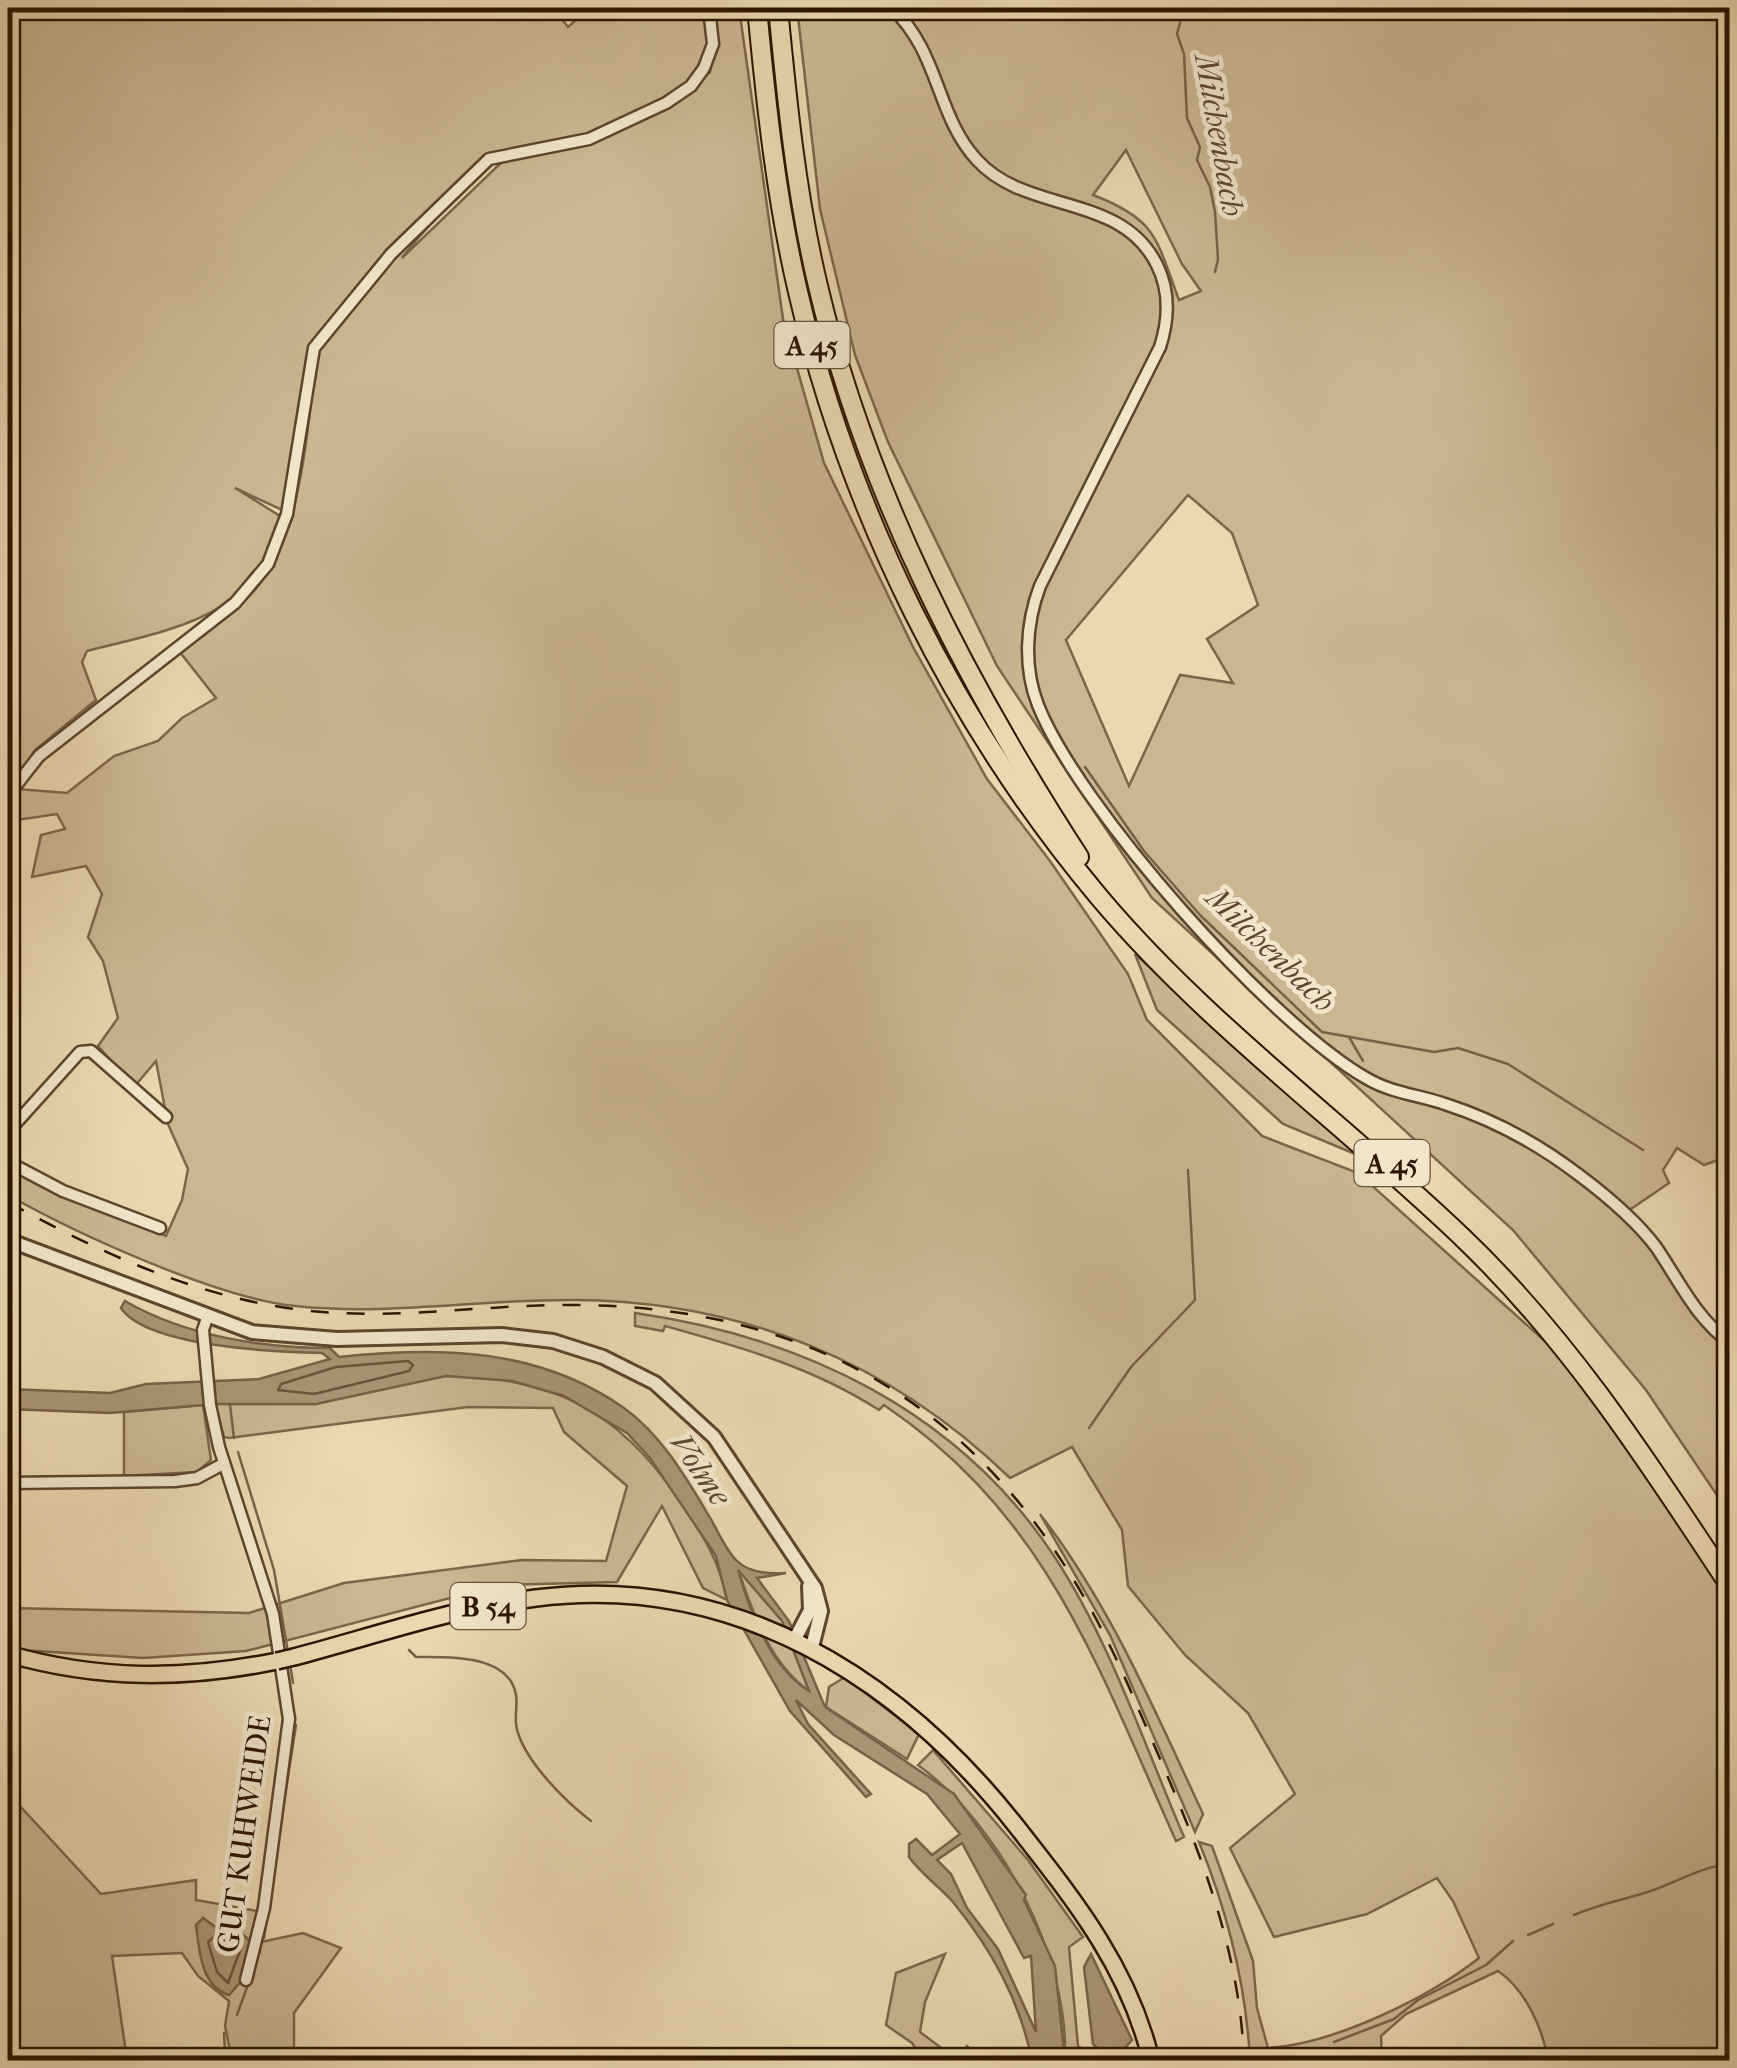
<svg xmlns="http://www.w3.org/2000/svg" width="1737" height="2068" viewBox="0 0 1737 2068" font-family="'IM FELL French Canon',serif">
<rect width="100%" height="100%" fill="#ead8b0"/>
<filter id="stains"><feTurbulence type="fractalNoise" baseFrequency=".002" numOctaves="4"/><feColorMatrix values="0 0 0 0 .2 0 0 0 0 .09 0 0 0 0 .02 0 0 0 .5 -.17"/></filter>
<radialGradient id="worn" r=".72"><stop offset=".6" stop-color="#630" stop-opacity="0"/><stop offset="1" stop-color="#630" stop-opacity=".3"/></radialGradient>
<g fill="#cab792" stroke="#7b664a" stroke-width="2.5" fill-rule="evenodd">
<path d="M8,8H553L568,27L590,8H709C730,87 637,128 573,143C552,148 524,144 504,153C489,160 412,243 402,258L505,159L567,148L611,133L667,107L710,72L717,8H739L783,319L824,463L913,647L987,779L1050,861L1128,974L1147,1020L1262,1136L1358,1173L1558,1353L1648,1466L1729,1594V2060H1548C1543,2029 1525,1989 1498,1971L1406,2014L1381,2036L1382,2060H1250C1246,1983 1228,1913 1199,1842L1212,1846L1253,1961L1257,2008L1268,2048C1334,2044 1428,1998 1479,1958L1453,1901L1437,1878L1367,1914L1274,1937L1230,1848L1295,1794L1248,1713L1185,1655L1128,1586L1122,1530L1072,1447L1010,1478C890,1362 743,1301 575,1300C481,1299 389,1316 295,1306C217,1298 77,1234 8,1195V1167L51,1191L166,1236L182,1200L188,1169L168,1124L156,1061L134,1087L98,1046L118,1018L103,961L88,937L102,894L86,866L32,877L41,835L65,829L57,814L10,821L18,789L67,793L114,756L158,741L182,718L216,698L179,651C204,633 231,616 252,593C304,537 307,423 317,350L310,349L284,511L235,488L280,516C266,617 168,630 87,651L82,662L96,700L35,750L8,790Z"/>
<path d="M797,8H1070V14L1114,16L1117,8H1729V1156L1704,1165L1677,1148L1663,1170L1669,1183L1625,1213L1686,1297L1729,1343V1513L1646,1390L1513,1230L1152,898L997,666L888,442L855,355L820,209ZM1126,150L1182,264L1201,291L1179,300C1156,239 1158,220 1093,195ZM1188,495L1232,533L1258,605L1207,639L1233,683L1180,675L1129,786L1066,640Z"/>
<polygon points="1135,954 1360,1156 1283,1124 1157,1010"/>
<path d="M635,1313C803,1337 958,1411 1054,1556C1110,1641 1144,1744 1184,1837L1176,1841C1098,1668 1049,1517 884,1405L879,1410C812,1367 740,1347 665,1326L663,1331L635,1326Z"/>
<path d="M431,1376C547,1373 618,1407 682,1504C704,1537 720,1562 727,1600L703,1588L662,1506L617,1582L500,1585L246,1651L143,1658L21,1650L8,1645V1608L249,1613L344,1583L522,1560L606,1561L627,1486L564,1432L553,1408L468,1407L229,1438L224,1437L215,1404H316Z"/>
<polygon points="203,1405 211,1460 197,1472 124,1476 124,1412"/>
<path d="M1040,1514C1111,1606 1154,1709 1203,1814L1195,1832L1110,1635Z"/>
<path d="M738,1570C772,1593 803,1650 809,1691C769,1662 754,1615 738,1570Z"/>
<polygon points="845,1677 919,1734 907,1759 826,1707 829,1687"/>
<path d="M933,1750L1028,1860L1083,1937L1069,1947L1078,2046L1096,2060H1065C1069,1957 1001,1826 918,1765Z"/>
<path d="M8,1793L101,1894L196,1880V1900L258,1911L261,1942L303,1933L341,1948L294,2013V2060H232L225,2026L229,2001L198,1976L182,1953L112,1956L127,2060H8ZM203,1918L215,1927L217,1990L200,1954Z"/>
<polygon points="945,1954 925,2002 920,2032 956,2059 967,2046 982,2060 924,2060 912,2043 886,2025 896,1973"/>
</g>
<g fill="#a99574" stroke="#776146" stroke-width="2.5" fill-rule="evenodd">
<path d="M125,1301C185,1336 263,1348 330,1348L339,1357C439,1346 539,1348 624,1408C663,1436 688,1481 712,1521C719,1534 726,1550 736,1560C748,1573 770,1574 786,1573L757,1578L789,1621L825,1707L954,1794L1026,1895L1024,1900L1055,1966L1065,2060H1032C1019,1999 992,1950 953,1902C939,1886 921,1874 909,1857V1844L916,1839L932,1855L960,1834L927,1794L834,1735L796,1700L808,1724L871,1794L866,1797L790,1711L727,1600L716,1556L650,1458L627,1433L564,1396L512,1381L446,1376L316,1404H215L110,1413L8,1409V1389L110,1393L146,1384L259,1379L330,1359L322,1353C277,1352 147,1347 121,1308ZM738,1570L782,1621L809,1691C770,1667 750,1612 738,1570ZM962,1843L1024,1958L1031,1956L1036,2032L998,1949L967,1908L951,1874L937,1860Z"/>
<path d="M203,1918L215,1927L239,1931L252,1943L243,1979L229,1995C201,1987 199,1949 196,1925Z"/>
<polygon points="1091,1954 1132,2040 1121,2052 1101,2052 1093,2044 1084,1967"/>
</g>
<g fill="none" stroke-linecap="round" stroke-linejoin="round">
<g stroke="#6a543a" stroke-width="2.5">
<polygon points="408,1361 413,1365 409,1371 314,1394 278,1390 281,1384 336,1367"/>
<polygon points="214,1937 242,1945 228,1983 217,1972 208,1942"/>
</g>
<g stroke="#776146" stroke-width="2.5">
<polyline points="1184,8 1177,34 1184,54 1187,118 1200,147 1197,160 1210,187 1215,212 1218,259 1215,272"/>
<polyline points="1085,767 1144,851 1200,915 1322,1032 1434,1052 1458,1048 1508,1064 1643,1150"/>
<polyline points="1349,1037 1363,1061"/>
<polyline points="230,1405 234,1438"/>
<polyline points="1089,1428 1131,1367 1195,1300 1188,1170"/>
<polyline points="238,1452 274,1570 288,1652"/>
<path d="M409,1650L416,1657C444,1657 509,1653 516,1695C518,1708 513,1719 518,1733C528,1764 565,1801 591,1821"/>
<polyline points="290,1664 293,1683"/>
<polyline points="274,1867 296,1725"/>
<path d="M1574,1915C1597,1905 1617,1901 1641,1894C1672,1886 1697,1867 1730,1864"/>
<polyline points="1528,1935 1553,1924"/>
<polyline points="264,1938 273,1875"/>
<polyline points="237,2015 260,1951"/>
<polyline points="224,2033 225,2052"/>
<polyline points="1334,2042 1394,2019 1418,2000 1486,1965 1513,1941"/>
<polyline points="1291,2060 1303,2056"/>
</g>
<g stroke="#5c452d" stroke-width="15">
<g id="minor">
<path d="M892,8C940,53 936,116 977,160C1027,215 1121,192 1157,265C1170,291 1169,319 1160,347L1040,586C1026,623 1023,667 1038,705C1078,807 1271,1024 1366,1078C1391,1093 1419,1095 1445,1104C1495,1120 1537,1143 1579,1175C1607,1196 1635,1219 1656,1247C1680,1282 1695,1317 1730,1343"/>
<polyline points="8,808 14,788 39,756 235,603 268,564 287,514 314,348 391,254 489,159 589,139 666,103 691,86 704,68 713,44 709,8"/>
<polyline points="8,1132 80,1052 91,1051 166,1117"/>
<polyline points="8,1162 63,1191 160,1228"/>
<polyline points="207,1318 203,1330 210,1405 219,1447 273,1614 289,1719 264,1908 246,1980"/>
<polyline points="8,1483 175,1481 197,1478 223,1464"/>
</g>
</g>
<g stroke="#5c452d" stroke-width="18">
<g id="tertiary">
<polyline points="8,1240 252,1332 337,1339 502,1335 553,1341 603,1357 655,1383 714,1437 815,1588 821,1611 812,1647"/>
<polyline points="795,1639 810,1610 809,1586"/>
</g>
</g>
<g stroke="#2c1401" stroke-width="20">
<g id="primary">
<path d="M8,1654C99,1680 184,1680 277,1661"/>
<path d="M294,1657C374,1636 453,1608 536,1598C734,1573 899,1677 1017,1827C1075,1901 1129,1968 1151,2060"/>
</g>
</g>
<g stroke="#2c1401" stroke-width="22">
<g id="motorway">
<path d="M757,8C766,103 776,198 798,292C849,511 954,724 1099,897C1206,1024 1342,1122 1462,1237C1570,1340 1648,1462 1730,1586"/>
<path d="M778,8C787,101 796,194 818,286C866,490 965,681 1079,857"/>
</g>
</g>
<use href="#minor" stroke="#f1e6cc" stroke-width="10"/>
<use href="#tertiary" stroke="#f1e6cc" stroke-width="12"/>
<use href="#primary" stroke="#ead8b0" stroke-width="15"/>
<use href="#motorway" stroke="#ead8b0" stroke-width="18"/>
<path stroke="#2c1401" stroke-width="2.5" stroke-dasharray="18 18" stroke-linecap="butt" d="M8,1202C96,1251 194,1296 295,1309C388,1322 482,1304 576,1305C850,1307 1022,1442 1129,1687C1181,1809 1239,1926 1244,2060"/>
<g stroke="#2c1401" stroke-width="20" stroke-linecap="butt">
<polyline id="primary-bridge" points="277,1661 294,1657"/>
</g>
<use href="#primary-bridge" stroke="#ead8b0" stroke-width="15"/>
</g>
<g text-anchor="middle" stroke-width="9" stroke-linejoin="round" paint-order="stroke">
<g fill="#f1e6cc" stroke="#67533e" stroke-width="2.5">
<rect x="774.5" y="322" width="75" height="46" rx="8"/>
<rect x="1354.5" y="1140" width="75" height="46" rx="8"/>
<rect x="450.5" y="1583" width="75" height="46" rx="8"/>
</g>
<g font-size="28" font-weight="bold" fill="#2c1401">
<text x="812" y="355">A 45</text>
<text x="1392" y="1173">A 45</text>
<text x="488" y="1616">B 54</text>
</g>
<g font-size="30" fill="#2c1401" stroke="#f1e6cc">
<text transform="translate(244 1834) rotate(-82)" y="10">GUT KUHWEIDE</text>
</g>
<g font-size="32" font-style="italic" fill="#5e482f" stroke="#f1e6cc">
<text transform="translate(1220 135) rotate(80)" y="11">Milchenbach</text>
<text transform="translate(1271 949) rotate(44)" y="11">Milchenbach</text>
<text transform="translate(701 1469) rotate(55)" y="11">Volme</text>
</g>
</g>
<rect width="1737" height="2068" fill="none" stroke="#ead8b0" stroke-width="40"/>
<rect x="10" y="10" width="1717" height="2048" fill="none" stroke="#2c1401" stroke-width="5"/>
<rect x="20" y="20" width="1697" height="2028" fill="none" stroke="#2c1401" stroke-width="2.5"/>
<rect width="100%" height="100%" filter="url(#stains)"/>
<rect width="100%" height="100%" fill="url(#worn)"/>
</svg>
